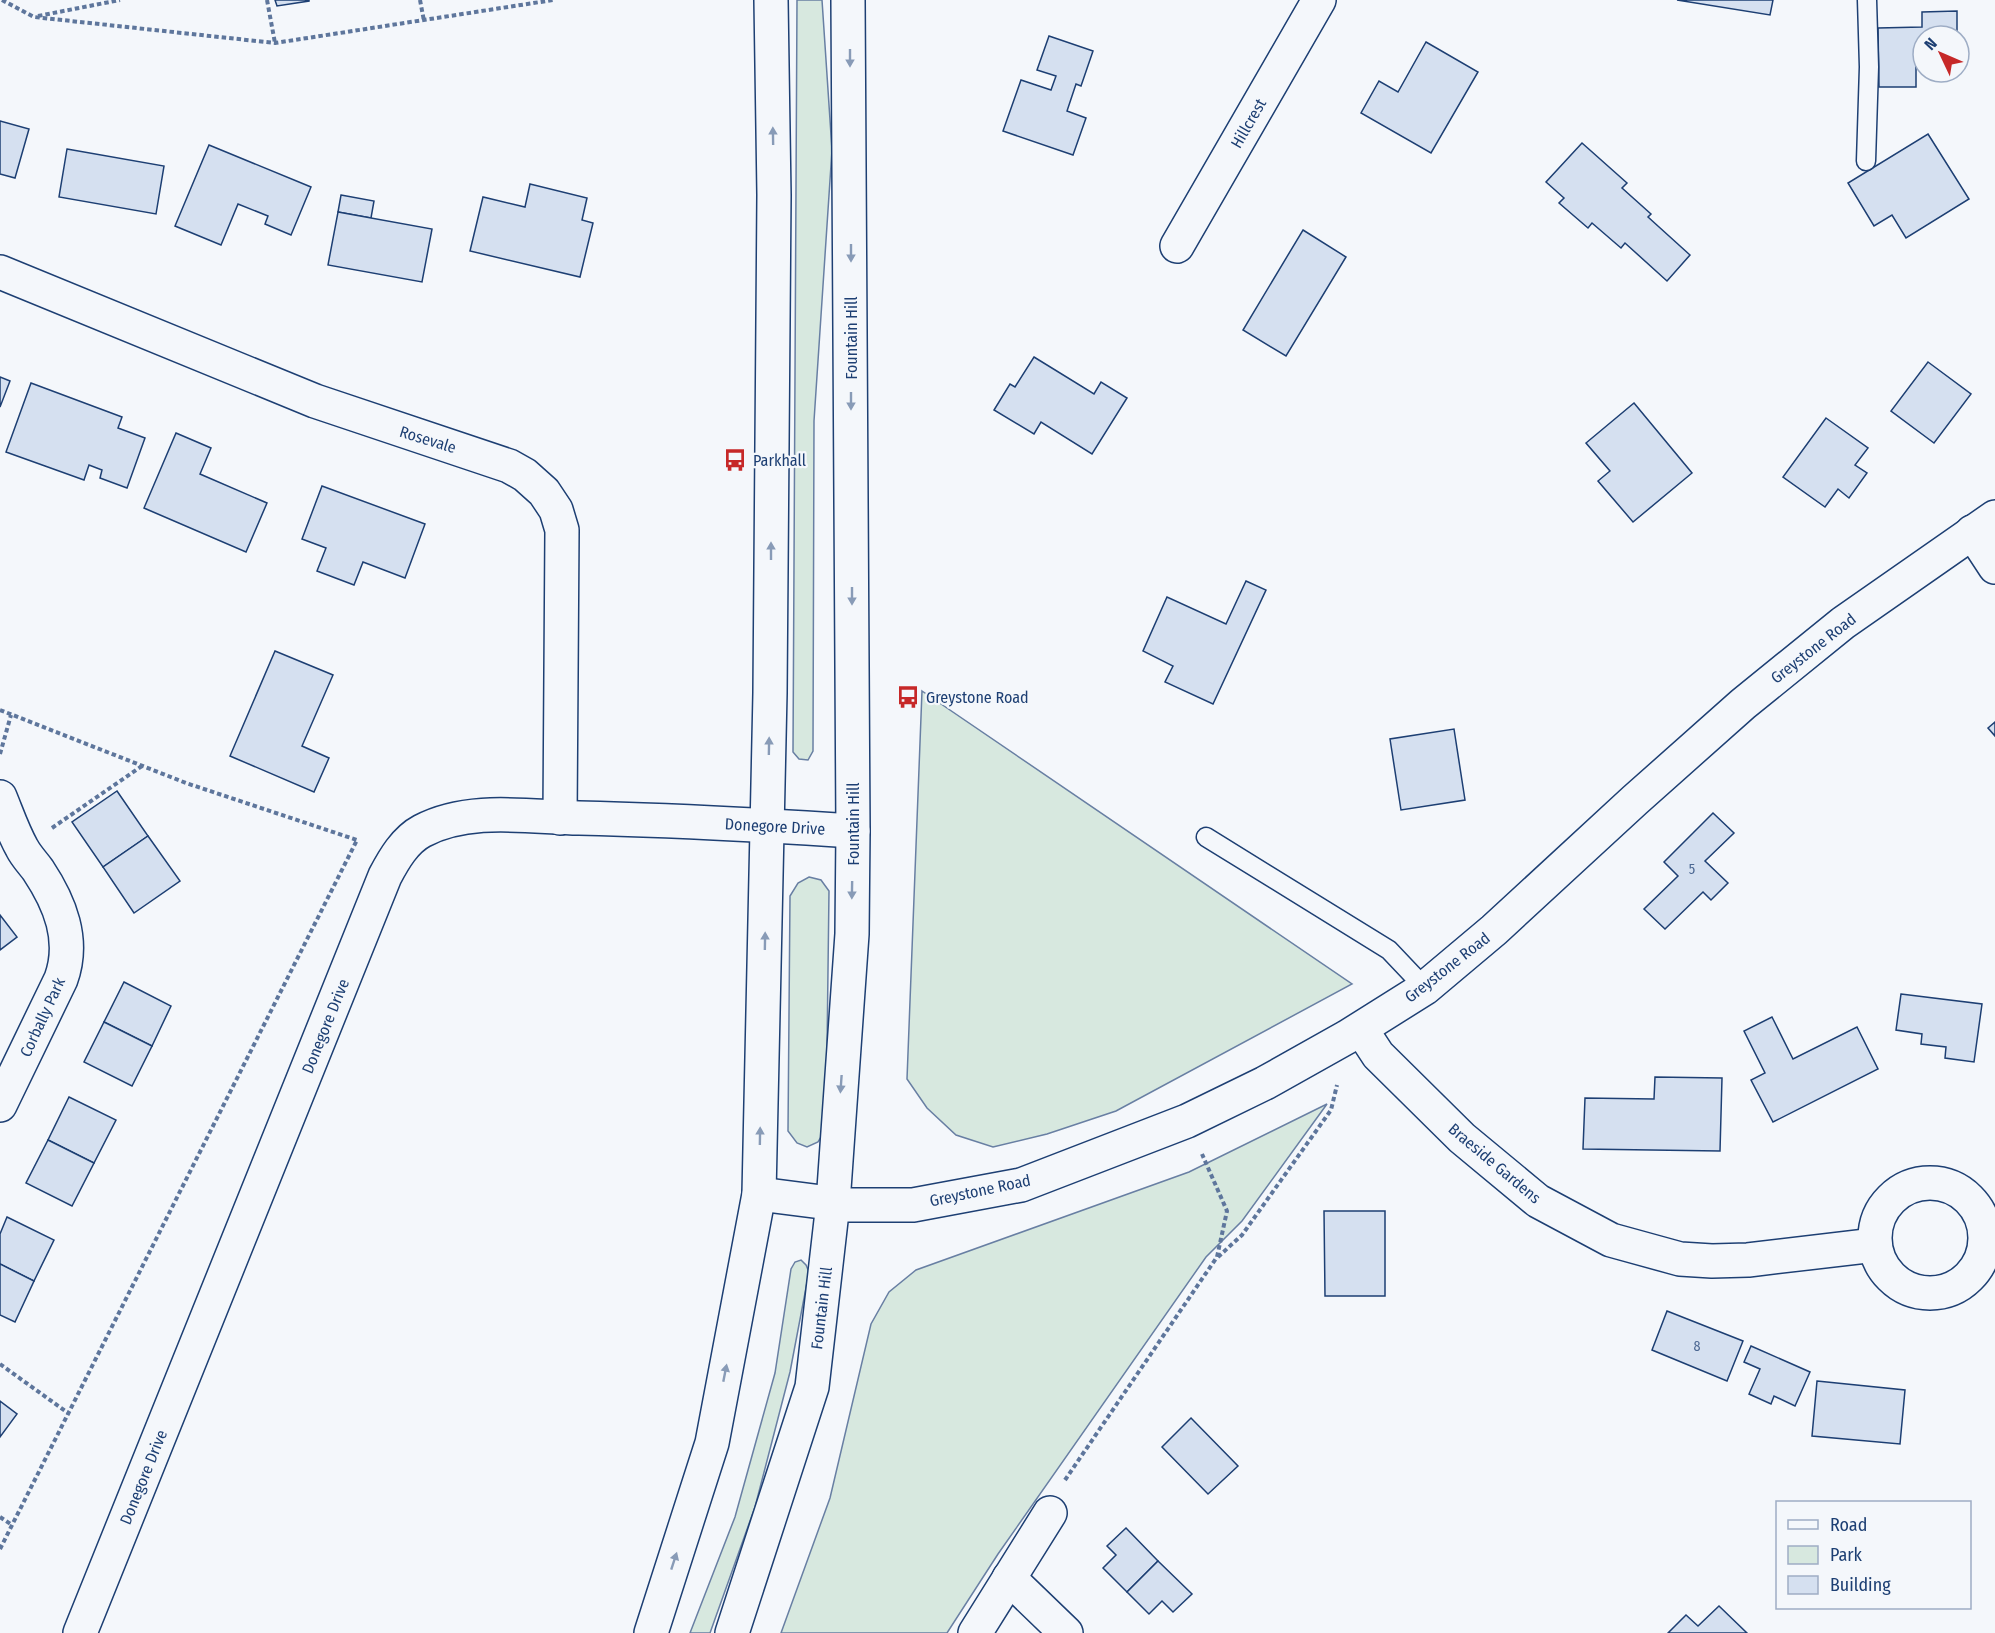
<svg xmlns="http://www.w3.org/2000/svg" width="1995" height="1633" viewBox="0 0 1995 1633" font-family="'Fira Sans Condensed',sans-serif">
<rect width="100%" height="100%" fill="#f4f7fb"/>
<g fill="#d7e8df" stroke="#687fa3" stroke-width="1.5">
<polygon points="797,0 822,0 832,150 814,421 813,751 808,760 799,759 793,752"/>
<polygon points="922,691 1352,984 1116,1111 1047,1134 993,1147 956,1135 927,1108 907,1079"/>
<polygon points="809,877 821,880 829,891 826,1129 818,1142 807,1147 797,1143 788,1131 790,896 798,883"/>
<polygon points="1327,1104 1242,1221 1206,1257 998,1554 947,1633 781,1633 830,1498 871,1324 889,1292 916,1270 1189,1172"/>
<polygon points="801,1260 806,1265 809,1272 790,1372 755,1507 710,1633 690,1633 735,1517 775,1373 791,1269 795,1262"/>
</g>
<g fill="#d5e0f0" stroke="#1d3f73" stroke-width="1.5">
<polygon points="275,0 309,0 309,1 277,6"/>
<polygon points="1677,0 1773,0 1770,15"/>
<polygon points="1957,11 1957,36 1923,36 1923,63 1916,63 1916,87 1879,87 1878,28 1922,27 1922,12"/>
<polygon points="1049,36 1093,51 1081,86 1076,84 1067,111 1086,118 1073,155 1003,131 1021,80 1051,90 1056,76 1037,70"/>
<polygon points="1426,42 1478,72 1431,153 1361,113 1379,81 1398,92"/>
<polygon points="0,121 29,129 15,178 0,174"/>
<polygon points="1928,134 1969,199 1906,238 1892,215 1874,226 1848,183"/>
<polygon points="1582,143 1627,183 1622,188 1651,214 1648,217 1690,255 1667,281 1625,243 1621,248 1592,223 1588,228 1559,203 1564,198 1546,182"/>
<polygon points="209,145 311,187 291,235 265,224 268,216 238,204 221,245 175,226"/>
<polygon points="67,149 164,166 156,214 59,197"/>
<polygon points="530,184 587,198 582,220 593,223 580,277 470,251 483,197 525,207"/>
<polygon points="341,195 374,201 371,218 338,212"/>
<polygon points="338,212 432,229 422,282 328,265"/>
<polygon points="1303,230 1346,257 1286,356 1243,330"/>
<polygon points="1034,357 1094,394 1101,382 1127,398 1092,454 1041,422 1034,434 994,410 1010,384 1015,387"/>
<polygon points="1928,362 1971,394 1934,443 1891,411"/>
<polygon points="0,377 10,381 0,407"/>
<polygon points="31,383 122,417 118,428 145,438 127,488 100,478 102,470 89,465 84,480 6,452"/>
<polygon points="1634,403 1692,473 1633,522 1598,481 1610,471 1586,443"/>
<polygon points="1826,418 1868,448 1855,465 1867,473 1849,498 1838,489 1825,507 1783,477"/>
<polygon points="176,433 211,448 200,474 267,503 246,552 144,508"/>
<polygon points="322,486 425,524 405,578 363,562 354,585 317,571 326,548 302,539"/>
<polygon points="1246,581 1266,590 1213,704 1165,682 1173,666 1143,651 1167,597 1226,624"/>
<polygon points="275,651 333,675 302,746 329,758 314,792 230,756"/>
<polygon points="1995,722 1995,736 1988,728"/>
<polygon points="1454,729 1465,800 1401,810 1390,739"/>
<polygon points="117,791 148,836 103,867 72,822"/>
<polygon points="1713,813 1734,833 1705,861 1728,883 1711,900 1703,892 1665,929 1644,909 1678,876 1664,862"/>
<polygon points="148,836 180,881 134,913 103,867"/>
<polygon points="0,915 17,937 0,950"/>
<polygon points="124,982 171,1006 152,1046 104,1022"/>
<polygon points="1901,994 1982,1004 1974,1062 1945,1058 1946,1047 1921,1044 1922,1034 1896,1030"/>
<polygon points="1772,1017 1793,1059 1857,1027 1878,1069 1773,1122 1751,1080 1765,1073 1744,1031"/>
<polygon points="104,1022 152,1046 132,1086 84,1062"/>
<polygon points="1655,1077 1722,1078 1720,1151 1583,1149 1585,1098 1654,1099"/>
<polygon points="69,1097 116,1120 94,1163 48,1140"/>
<polygon points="48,1140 94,1163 72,1206 26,1183"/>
<polygon points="1324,1211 1385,1211 1385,1296 1325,1296"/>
<polygon points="7,1217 54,1240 34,1281 0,1264 0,1234"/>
<polygon points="0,1264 34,1281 15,1322 0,1315"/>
<polygon points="1667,1311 1743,1341 1727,1381 1652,1350"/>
<polygon points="1751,1346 1810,1372 1795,1406 1774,1396 1771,1404 1749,1394 1760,1369 1744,1362"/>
<polygon points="1817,1381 1905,1390 1900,1444 1812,1436"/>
<polygon points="0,1401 17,1414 0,1437"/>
<polygon points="1191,1418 1238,1466 1208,1494 1162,1447"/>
<polygon points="1126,1528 1158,1561 1127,1592 1103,1568 1116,1555 1107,1546"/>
<polygon points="1158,1561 1192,1594 1173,1612 1162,1601 1149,1614 1127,1592"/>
<polygon points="1719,1606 1747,1633 1668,1633 1686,1615 1698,1626"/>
</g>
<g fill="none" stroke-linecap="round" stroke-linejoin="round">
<g stroke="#1d3f73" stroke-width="21">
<g id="lane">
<polyline points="1866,161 1869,67 1867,0"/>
<polyline points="1206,837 1389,950 1425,988"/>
</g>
</g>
<g stroke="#1d3f73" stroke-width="36">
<g id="street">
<polyline points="1177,246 1319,0"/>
<polyline points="0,272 315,401 509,466 525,475 544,492 556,510 562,530 560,818"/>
<polyline points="1972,532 1995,567"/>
<path d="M0,797C7,814 13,832 22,848C26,856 33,863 38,870C60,903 75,940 61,979L0,1105"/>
<polyline points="1361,1029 1378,1055 1462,1138 1538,1201 1611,1240 1680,1259 1712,1261 1748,1260 1875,1245"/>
<circle cx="1930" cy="1238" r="55"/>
<polyline points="1009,1578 1066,1633"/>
<path d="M80,1633L385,876C394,859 405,840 422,831C469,806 529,817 579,818C671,820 762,825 853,831"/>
<polyline points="975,1633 1050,1513"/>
</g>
</g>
<g stroke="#1d3f73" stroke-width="36">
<g id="secondary">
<polyline points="759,1194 845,1205 913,1205 1021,1185 1187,1121 1265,1083 1347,1037 1425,988 1494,930 1635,800 1743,704 1843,623 1995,517"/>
<polyline points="651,1633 712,1443 759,1194 770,693 774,195 771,0"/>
<polyline points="732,1633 812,1387 833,1203 852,934 853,831 848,0"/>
</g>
</g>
<g stroke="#5e769c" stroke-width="4" stroke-dasharray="4.5 3" stroke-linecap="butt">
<polyline points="2,0 34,17 275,43 553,0"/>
<polyline points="267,0 275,43"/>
<polyline points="420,0 424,21"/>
<polyline points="38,16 120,0"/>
<polyline points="0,710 186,783 357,840"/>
<polyline points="0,754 11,715"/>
<polyline points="52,828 142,766"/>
<polyline points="1984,1224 1995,1221"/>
<polyline points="1218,1257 1242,1235 1331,1110 1337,1085"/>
<polyline points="0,1364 68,1413"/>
<polyline points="1065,1480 1217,1257 1227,1211 1202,1154"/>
<polyline points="0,1517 12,1525"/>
<polyline points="0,1549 357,840"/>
</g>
<use href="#lane" stroke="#f4f7fb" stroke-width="18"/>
<use href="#street" stroke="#f4f7fb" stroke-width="33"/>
<use href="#secondary" stroke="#f4f7fb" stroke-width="33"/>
</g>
<defs><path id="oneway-solid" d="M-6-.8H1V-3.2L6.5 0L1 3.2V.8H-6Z" transform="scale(1.5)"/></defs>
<g fill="#889bb7">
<use href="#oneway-solid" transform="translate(850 58) rotate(90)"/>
<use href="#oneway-solid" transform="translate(773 136) rotate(-91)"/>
<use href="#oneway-solid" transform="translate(851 253) rotate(90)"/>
<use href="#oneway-solid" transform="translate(851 401) rotate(90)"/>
<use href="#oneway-solid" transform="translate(771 551) rotate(-90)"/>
<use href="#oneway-solid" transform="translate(852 596) rotate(90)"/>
<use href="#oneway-solid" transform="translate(769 746) rotate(-89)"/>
<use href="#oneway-solid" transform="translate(852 890) rotate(91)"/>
<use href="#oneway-solid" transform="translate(765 941) rotate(-89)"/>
<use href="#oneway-solid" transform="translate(841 1084) rotate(94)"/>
<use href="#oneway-solid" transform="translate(760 1136) rotate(-89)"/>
<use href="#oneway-solid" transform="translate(725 1373) rotate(-79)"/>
<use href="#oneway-solid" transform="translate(674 1561) rotate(-72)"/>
</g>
<defs>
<g id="bus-bare" transform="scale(1.8)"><path d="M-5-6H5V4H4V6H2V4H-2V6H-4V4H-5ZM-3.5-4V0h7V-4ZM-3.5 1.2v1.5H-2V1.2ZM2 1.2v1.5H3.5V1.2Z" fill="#c62828" stroke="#f4f7fb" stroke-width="2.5" paint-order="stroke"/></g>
</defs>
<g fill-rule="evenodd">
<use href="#bus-bare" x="735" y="460"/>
<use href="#bus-bare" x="908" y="697"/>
</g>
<g text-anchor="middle" stroke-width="4.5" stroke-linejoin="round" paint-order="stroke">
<g font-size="14" fill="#4b6792">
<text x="1692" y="874">5</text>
<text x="1697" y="1351">8</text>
</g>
<g font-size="16" fill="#1d3f73" stroke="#f4f7fb">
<text transform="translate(1248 123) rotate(-60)" y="6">Hillcrest</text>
<text transform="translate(851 338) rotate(-90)" y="6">Fountain Hill</text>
<text transform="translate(428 439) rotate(17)" y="6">Rosevale</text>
<text transform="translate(1813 648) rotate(-38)" y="6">Greystone Road</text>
<text transform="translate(853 824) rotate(-90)" y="6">Fountain Hill</text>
<text transform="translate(775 826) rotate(3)" y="6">Donegore Drive</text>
<text transform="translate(1447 967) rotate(-38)" y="6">Greystone Road</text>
<text transform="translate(42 1017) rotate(-65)" y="6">Corbally Park</text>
<text transform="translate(325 1026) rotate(-68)" y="6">Donegore Drive</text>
<text transform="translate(1495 1163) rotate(40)" y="6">Braeside Gardens</text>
<text transform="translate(980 1190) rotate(-12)" y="6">Greystone Road</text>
<text transform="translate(821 1308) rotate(-83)" y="6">Fountain Hill</text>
<text transform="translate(143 1477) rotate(-68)" y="6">Donegore Drive</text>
</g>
<g font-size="16" fill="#1d3f73" stroke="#f4f7fb" text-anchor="start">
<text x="753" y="466">Parkhall</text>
<text x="926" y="703">Greystone Road</text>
</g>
</g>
<rect x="1776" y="1501" width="195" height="108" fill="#f4f7fb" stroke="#9eadc5" stroke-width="1.5"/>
<rect x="1788" y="1520" width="30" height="9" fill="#f4f7fb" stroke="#9eadc5" stroke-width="1.5"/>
<text x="1830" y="1531" font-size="18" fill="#1d3f73">Road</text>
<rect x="1788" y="1546" width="30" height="18" fill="#d7e8df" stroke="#9eadc5" stroke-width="1.5"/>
<text x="1830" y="1561" font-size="18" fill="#1d3f73">Park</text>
<rect x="1788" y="1576" width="30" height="18" fill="#d5e0f0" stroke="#9eadc5" stroke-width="1.5"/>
<text x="1830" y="1591" font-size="18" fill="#1d3f73">Building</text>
<g transform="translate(1941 54) rotate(314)"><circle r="28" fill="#f4f7fb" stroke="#9eadc5" stroke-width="1.5"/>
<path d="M0-4.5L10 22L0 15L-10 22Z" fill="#c62828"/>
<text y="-9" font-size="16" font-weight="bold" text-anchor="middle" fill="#1d3f73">N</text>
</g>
</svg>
